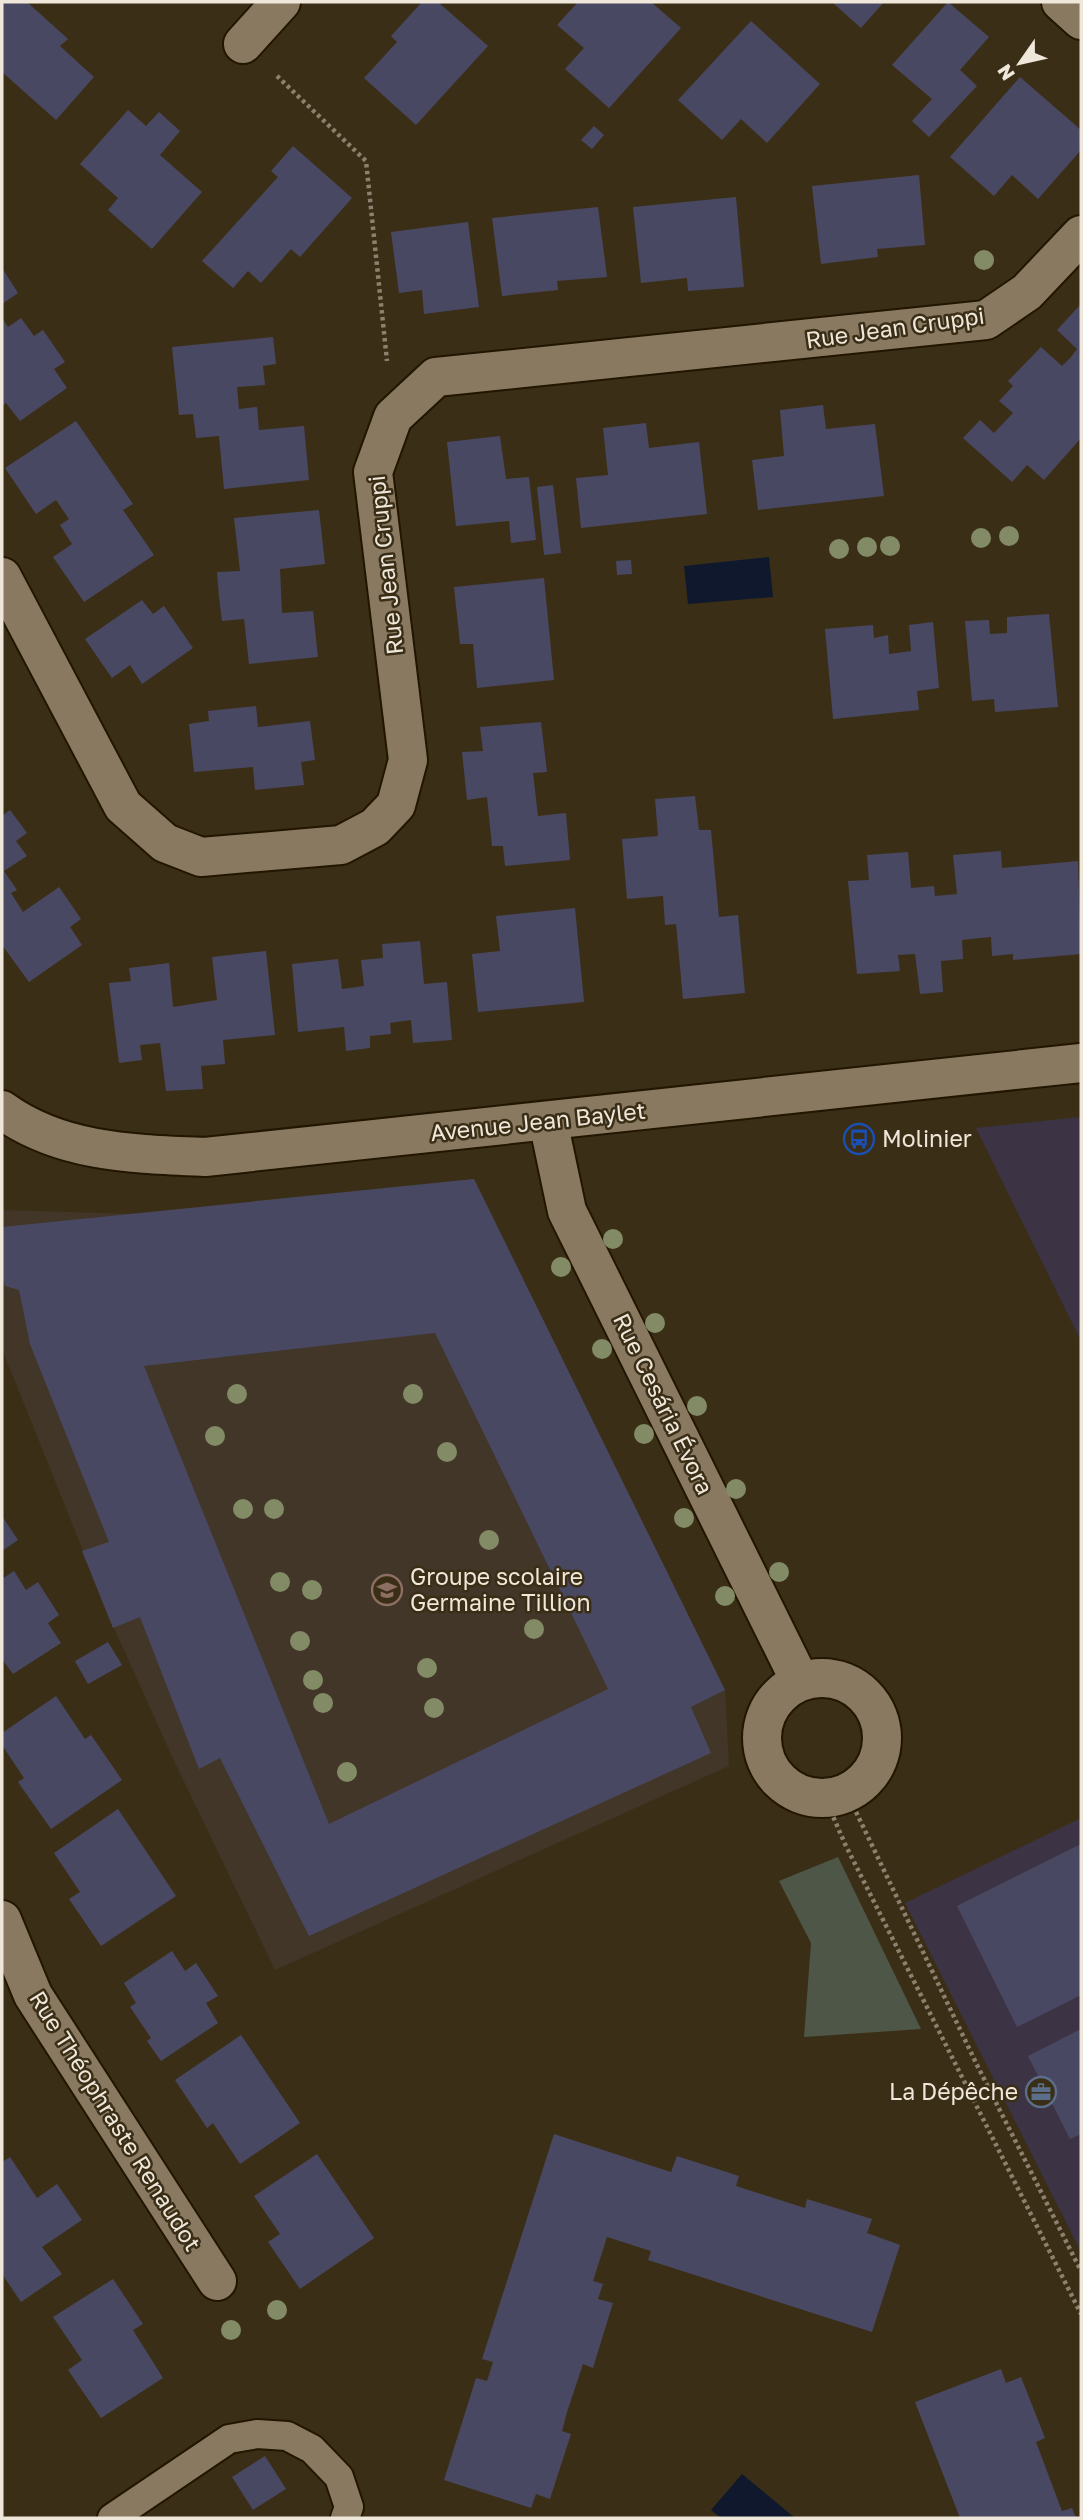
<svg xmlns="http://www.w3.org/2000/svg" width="1083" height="2520" viewBox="0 0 1083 2520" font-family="'Golos Text',sans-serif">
<rect width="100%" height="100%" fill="#3b2e17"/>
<g fill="#3c3444">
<polygon points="1081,1117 1081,1341 976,1128"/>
<polygon points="1081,1818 1081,2252 905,1903"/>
</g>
<polygon fill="#413627" points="474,1179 725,1690 729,1766 275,1970 175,1763 114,1628 2,1349 2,1210 170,1215"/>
<polygon fill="#4e5647" points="838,1857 921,2029 804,2037 811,1943 779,1881"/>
<g fill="#0f182d">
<polygon points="769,557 773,597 688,604 684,566"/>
<polygon points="742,2474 795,2518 721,2518 711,2510"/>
</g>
<g fill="#494862" fill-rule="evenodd">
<polygon points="2,2 27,2 68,39 60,46 94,77 56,120 2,72"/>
<polygon points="422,2 438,2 488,46 416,125 364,78 397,42 391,36"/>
<polygon points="578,2 651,2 681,28 609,108 565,69 584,48 557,25"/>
<polygon points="832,2 884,2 861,28"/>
<polygon points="948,2 989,37 960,70 977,86 929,137 912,121 932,99 892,65"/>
<polygon points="751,21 820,84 767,143 741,119 722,140 678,100"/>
<polygon points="1020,77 1081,130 1081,150 1038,199 1012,175 994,196 950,157"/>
<polygon points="128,110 146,126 159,112 180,131 160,155 202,192 152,249 108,210 118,198 80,164"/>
<polygon points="594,126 604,135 592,149 581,140"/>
<polygon points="293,146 352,198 300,257 291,249 261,283 248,271 233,288 202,261 278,177 271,171"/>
<polygon points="919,175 925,245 877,249 878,257 821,264 812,186"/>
<polygon points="736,197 744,287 688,291 687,278 641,283 633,207"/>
<polygon points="598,207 607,277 557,281 558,290 502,296 492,218"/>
<polygon points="468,222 479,307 424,314 422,290 399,293 391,232"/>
<polygon points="2,268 18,293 2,304"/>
<polygon points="1081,304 1081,438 1044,480 1027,465 1012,482 963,438 980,420 994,433 1013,413 999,401 1013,386 1008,381 1041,347 1062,366 1071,357 1077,349 1057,330"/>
<polygon points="2,318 8,327 21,318 34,336 43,330 65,362 54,369 67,388 20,421 6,403 2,406"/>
<polygon points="273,337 276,364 263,366 265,385 237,387 239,409 257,407 259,430 304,426 309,480 224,489 219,436 196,438 193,414 179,415 172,347"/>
<polygon points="823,405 826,429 875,424 884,496 758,510 752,460 784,456 780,410"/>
<polygon points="76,421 133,504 123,510 154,555 84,602 53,557 72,544 60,525 69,519 56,500 36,514 5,468"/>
<polygon points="646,423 649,448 699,442 707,514 581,528 576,478 608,475 603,428"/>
<polygon points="500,436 506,479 529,477 536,540 511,543 509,521 456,526 447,442"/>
<polygon points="553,485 561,553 544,555 537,487"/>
<polygon points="319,510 325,564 280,569 282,613 313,611 318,657 249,664 244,619 222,621 219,597 217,572 240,571 234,518"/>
<polygon points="631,560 632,574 617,575 616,561"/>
<polygon points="544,578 554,680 477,688 473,644 460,644 454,587"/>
<polygon points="142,600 153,614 164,606 193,648 142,684 130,665 112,678 85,639"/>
<polygon points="1049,614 1058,707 995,712 994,699 972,701 965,621 989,620 990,634 1007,633 1007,617"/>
<polygon points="933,622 939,688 917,691 919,710 833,719 825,629 873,625 874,638 888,635 889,654 911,651 909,625"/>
<polygon points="256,706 258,727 310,721 315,760 301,762 304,785 255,790 253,767 194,772 189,724 209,721 208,711"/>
<polygon points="541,722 547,772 533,773 538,816 566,813 570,860 505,866 503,846 492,846 487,797 467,800 462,752 483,751 480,727"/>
<polygon points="695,796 699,830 711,830 719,917 738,915 745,993 683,999 676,924 665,925 663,896 627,899 622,839 658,836 655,799"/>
<polygon points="10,810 27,833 16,841 27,856 4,871 17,890 11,893 23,912 59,887 81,919 70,927 82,945 29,982 2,945 2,816"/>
<polygon points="1001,851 1002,868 1078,861 1081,954 1013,960 1013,954 992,956 991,937 962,940 963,959 941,961 943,992 920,994 915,954 898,955 900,971 857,974 848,881 869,880 867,855 908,852 911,888 934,886 935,896 957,894 953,855"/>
<polygon points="575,908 584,1002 478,1012 472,954 500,951 496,916"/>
<polygon points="420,941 424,984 447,982 452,1040 413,1043 411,1020 390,1023 391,1034 370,1036 370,1048 346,1051 344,1027 298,1032 292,964 338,959 342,989 364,986 361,960 383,958 382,944"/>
<polygon points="266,951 275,1035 223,1040 225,1064 201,1066 203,1089 166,1091 160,1043 140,1045 142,1060 119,1063 109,983 131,981 129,968 169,963 173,1007 217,1000 212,957"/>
<path d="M474,1179L725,1690L691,1707L711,1753L309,1936L220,1758L199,1769L140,1617L113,1628L82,1551L109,1542L30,1344L19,1290L5,1286L2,1277V1227ZM435,1333L608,1689L329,1824L144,1366Z"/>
<polygon points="2,1516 18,1540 2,1551"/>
<polygon points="14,1571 26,1590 38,1582 59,1615 48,1623 61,1643 13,1674 2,1659 2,1579"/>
<polygon points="108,1642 122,1665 88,1684 75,1661"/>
<polygon points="56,1696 85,1739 91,1735 122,1780 51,1829 18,1782 24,1778 2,1745 2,1733"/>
<polygon points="118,1809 176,1896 101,1946 69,1899 80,1892 54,1853"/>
<polygon points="1081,1844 1081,1995 1017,2027 957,1906"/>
<polygon points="172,1951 185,1971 196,1963 218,1996 206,2003 218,2023 161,2061 147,2041 151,2038 130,2007 136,2003 124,1983"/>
<polygon points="1081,2029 1081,2134 1070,2139 1028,2056"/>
<polygon points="241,2035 300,2123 240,2164 213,2123 207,2128 175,2080"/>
<polygon points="554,2134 671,2172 677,2156 739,2176 736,2186 805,2208 807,2199 872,2219 867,2233 900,2245 872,2332 648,2260 651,2251 607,2237 593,2281 603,2284 598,2299 613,2303 593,2368 583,2364 567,2412 562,2431 571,2434 550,2499 536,2494 531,2508 444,2480 476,2378 487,2381 493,2362 482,2359"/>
<polygon points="317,2154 374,2238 300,2289 268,2242 280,2234 254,2196"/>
<polygon points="10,2157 37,2198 57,2184 82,2220 42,2247 62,2274 21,2302 2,2274 2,2162"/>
<polygon points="113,2279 143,2324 133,2330 163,2378 101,2418 68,2370 82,2360 53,2317"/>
<polygon points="1001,2369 1006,2383 1021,2377 1045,2438 1036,2442 1062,2511 1072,2508 1076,2518 960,2518 915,2402"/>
<polygon points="265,2456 286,2489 253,2510 232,2477"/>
</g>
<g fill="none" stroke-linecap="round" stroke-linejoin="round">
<g stroke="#221601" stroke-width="32">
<polyline id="service" points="112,2518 229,2439 257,2434 287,2436 312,2449 339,2477 349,2507 345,2518"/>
</g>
<g stroke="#221601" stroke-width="42">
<g id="minor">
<polyline points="1061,2 1081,20"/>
<polyline points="243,44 281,2"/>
<polyline points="2,577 123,806 165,843 201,857 341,845 375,827 396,805 408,760 373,472 393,417 436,377 986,320 1027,292 1081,235"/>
<polyline points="548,1121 567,1211 800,1681"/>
<circle cx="822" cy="1738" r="60"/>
<polyline points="2,1920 33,1995 217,2281"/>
</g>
</g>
<g stroke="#221601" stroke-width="42">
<path id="tertiary" d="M2,1110C61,1153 135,1154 205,1157L1081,1063"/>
</g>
<g stroke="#8b816e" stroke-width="4.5" stroke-dasharray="3.5 3.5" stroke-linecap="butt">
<polyline points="277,76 366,161 387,361"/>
<polyline points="847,1793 977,2065 1081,2271"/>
<polyline points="825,1798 845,1844 1081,2314"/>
</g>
<use href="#service" stroke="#887960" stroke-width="28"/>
<use href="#minor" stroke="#887960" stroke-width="38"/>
<use href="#tertiary" stroke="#887960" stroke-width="38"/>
</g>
<g fill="#828b65">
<circle cx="984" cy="260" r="10"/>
<circle cx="1009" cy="536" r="10"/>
<circle cx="981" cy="538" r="10"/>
<circle cx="890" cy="546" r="10"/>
<circle cx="867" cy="547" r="10"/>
<circle cx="839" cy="549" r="10"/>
<circle cx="613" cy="1239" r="10"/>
<circle cx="561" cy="1267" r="10"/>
<circle cx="655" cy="1323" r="10"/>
<circle cx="602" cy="1349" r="10"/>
<circle cx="237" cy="1394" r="10"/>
<circle cx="413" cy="1394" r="10"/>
<circle cx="697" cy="1406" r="10"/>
<circle cx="644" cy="1434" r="10"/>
<circle cx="215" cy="1436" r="10"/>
<circle cx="447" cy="1452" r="10"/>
<circle cx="736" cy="1489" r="10"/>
<circle cx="243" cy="1509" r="10"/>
<circle cx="274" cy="1509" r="10"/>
<circle cx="684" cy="1518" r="10"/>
<circle cx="489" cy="1540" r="10"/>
<circle cx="779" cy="1572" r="10"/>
<circle cx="280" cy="1582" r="10"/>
<circle cx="312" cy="1590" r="10"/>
<circle cx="725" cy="1596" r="10"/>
<circle cx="534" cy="1629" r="10"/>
<circle cx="300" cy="1641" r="10"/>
<circle cx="427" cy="1668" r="10"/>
<circle cx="313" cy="1680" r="10"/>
<circle cx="323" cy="1703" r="10"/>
<circle cx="434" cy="1708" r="10"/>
<circle cx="347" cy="1772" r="10"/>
<circle cx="277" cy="2310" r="10"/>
<circle cx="231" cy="2330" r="10"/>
</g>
<defs>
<g id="bus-ring" transform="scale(1.575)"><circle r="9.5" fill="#3b2e17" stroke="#1a4fb4" stroke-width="1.5"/><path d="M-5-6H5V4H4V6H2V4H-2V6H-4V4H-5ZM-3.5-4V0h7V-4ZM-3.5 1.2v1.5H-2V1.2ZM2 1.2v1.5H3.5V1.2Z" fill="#1a4fb4"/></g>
<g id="school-ring" transform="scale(1.575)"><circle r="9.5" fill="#3b2e17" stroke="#8d6e63" stroke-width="1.5"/><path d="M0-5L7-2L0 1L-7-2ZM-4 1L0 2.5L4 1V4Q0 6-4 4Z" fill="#8d6e63"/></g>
<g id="office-ring" transform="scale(1.575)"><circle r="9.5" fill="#3b2e17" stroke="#5c6f8a" stroke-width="1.5"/><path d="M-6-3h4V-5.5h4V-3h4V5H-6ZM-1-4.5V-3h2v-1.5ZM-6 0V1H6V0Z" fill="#5c6f8a"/></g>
</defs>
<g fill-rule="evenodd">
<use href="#bus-ring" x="859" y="1139"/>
<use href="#school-ring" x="387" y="1590"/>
<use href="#office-ring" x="1041" y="2092"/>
</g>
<g text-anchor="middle" stroke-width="5" stroke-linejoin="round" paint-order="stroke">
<g font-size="23" fill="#efe7d9" stroke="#3b2e17">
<text transform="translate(895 328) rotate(-8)" y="8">Rue Jean Cruppi</text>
<text transform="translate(386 565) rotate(-96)" y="8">Rue Jean Cruppi</text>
<text transform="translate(538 1122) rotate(-6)" y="8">Avenue Jean Baylet</text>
<text transform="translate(663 1404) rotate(64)" y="8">Rue Cesária Évora</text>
<text transform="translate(115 2121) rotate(58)" y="8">Rue Théophraste Renaudot</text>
</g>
<g font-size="23" fill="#efe7d9" stroke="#3b2e17" text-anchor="start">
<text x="882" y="1147">Molinier</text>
<text x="410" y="1585">Groupe scolaire<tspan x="410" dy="26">Germaine Tillion</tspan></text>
<text x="1018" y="2100" text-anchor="end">La Dépêche</text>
</g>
</g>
<rect width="1083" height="2520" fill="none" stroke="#efe7d9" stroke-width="7"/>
<g transform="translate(1020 63) rotate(236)" stroke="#3b2e17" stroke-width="5" paint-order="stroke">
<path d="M0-5L12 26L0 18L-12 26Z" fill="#efe7d9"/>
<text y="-10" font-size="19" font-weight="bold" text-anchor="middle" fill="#efe7d9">N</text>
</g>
</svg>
